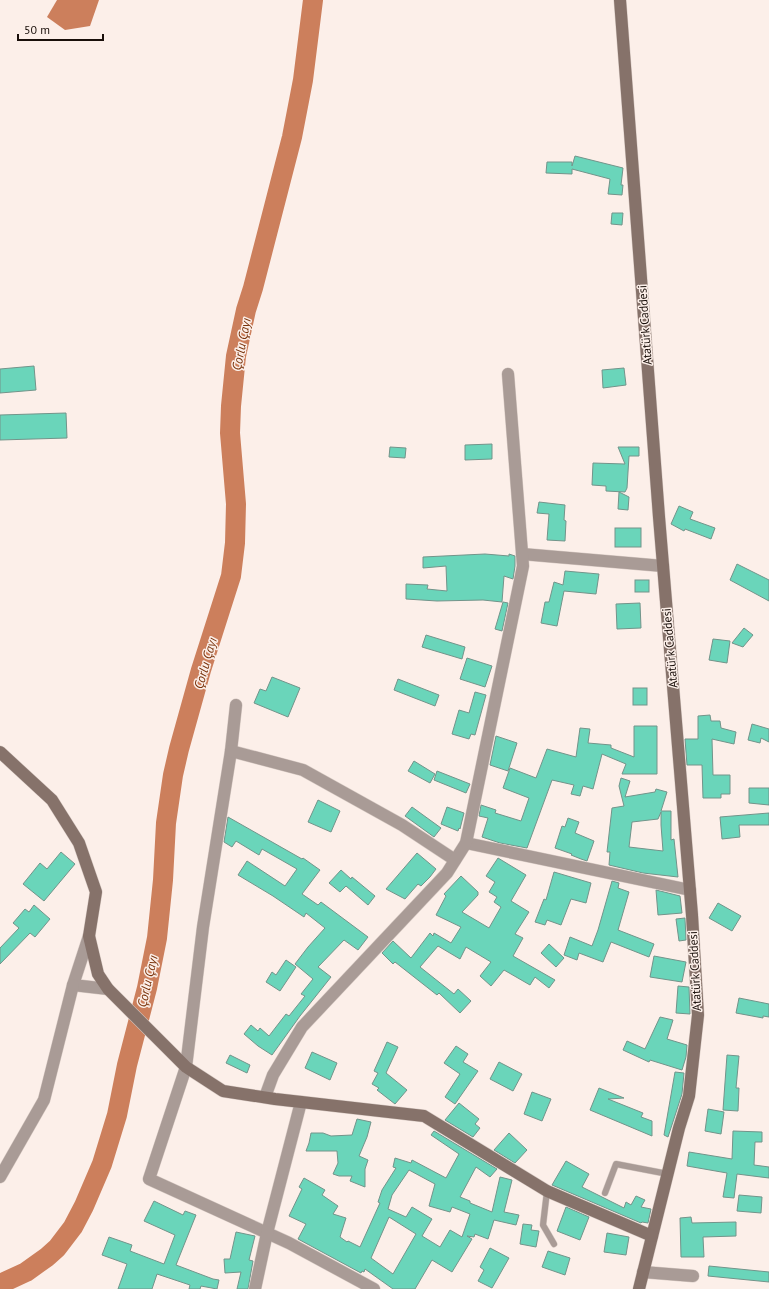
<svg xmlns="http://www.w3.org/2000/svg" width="769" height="1289" viewBox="0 0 769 1289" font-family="'PT Sans',sans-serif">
<rect width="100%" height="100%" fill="#fcefe9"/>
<polygon fill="#cc7f5c" points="57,0 99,0 90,26 65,30 47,17"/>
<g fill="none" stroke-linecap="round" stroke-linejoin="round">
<polyline stroke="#cc7f5c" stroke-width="20" points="0,1284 26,1272 47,1257 57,1248 73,1227 84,1206 102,1164 117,1115 127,1065 147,988 157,938 163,880 166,823 173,775 179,749 201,670 231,576 235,543 236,504 230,433 231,406 236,356 246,310 253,288 292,137 303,80 313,0"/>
</g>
<g fill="#6ad5ba" stroke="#72948a" fill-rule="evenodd">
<polygon points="575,156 623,168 621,185 623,185 622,195 608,194 610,179 572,169 572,174 546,173 547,162 572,162 572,166"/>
<polygon points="612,213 623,213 622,225 611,224"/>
<polygon points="34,366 36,390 0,393 0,369"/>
<polygon points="624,368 626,385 603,388 602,370"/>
<polygon points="66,413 67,438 0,440 0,415"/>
<polygon points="492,444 492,459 465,460 465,445"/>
<polygon points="390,447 406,448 405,458 389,457"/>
<polygon points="618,447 639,447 639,456 629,456 627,488 625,492 606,491 606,486 592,485 593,463 625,464"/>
<polygon points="619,492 629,497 628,510 618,509"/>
<polygon points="539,502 565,505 564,520 566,521 565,541 547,540 549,514 537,513"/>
<polygon points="679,506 693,512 690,519 715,528 711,539 685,529 684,531 671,524"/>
<rect x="615" y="528" width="26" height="19"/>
<polygon points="485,554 509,556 509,554 515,556 515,566 513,579 504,576 502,602 483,600 437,601 406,599 406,584 428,585 427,589 447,591 446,566 423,568 423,557"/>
<polygon points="737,564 769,580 769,601 730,580"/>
<polygon points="565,571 599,574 596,594 564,591 557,626 541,623 545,602 549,602 554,582 563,585"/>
<rect x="635" y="580" width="14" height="12"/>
<polygon points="503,602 508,603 502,631 495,629"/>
<polygon points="640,603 641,628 617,629 616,604"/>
<polygon points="744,628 753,635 743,647 732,643"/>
<polygon points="426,635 465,647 462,659 422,647"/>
<polygon points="713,639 730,641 727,663 709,660"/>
<polygon points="467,658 492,666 485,687 460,679"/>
<polygon points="272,677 300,688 288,717 254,703 260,689 266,691"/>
<polygon points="398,679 439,695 435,706 394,690"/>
<rect x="633" y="688" width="14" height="17"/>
<polygon points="475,692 486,695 475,735 471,734 469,739 452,734 459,710 469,713"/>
<polygon points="710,715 711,721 720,721 721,728 736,732 734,744 712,739 713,775 730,775 730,794 721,794 721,798 703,798 702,765 687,765 685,739 698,739 698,716"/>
<polygon points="752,724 769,729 769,742 761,738 760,743 748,740"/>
<polygon points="634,726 657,726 657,774 622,774 626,764 602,754 593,789 583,786 580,796 571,794 574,785 552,780 527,848 500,843 482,837 488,818 479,816 481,805 496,810 495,813 521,821 529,798 503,788 510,768 536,778 547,749 576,757 580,728 590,729 588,743 611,745 611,748 634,757"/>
<polygon points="496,736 517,743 508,771 490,765"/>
<polygon points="414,761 435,774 430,783 408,771"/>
<polygon points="437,771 470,784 466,793 434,780"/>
<path d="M621,778L630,781L625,797L655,792L656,789L667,792L661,811H671V840L674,839L678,877L643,873L609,865L610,852H607L612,808L624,806L619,786ZM661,812V825L663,851L629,847L632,822L658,819Z"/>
<polygon points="749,788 769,788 769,805 749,803"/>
<polygon points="318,800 340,811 331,832 308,822"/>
<polygon points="412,807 441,828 434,837 405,816"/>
<polygon points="447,807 464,813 460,829 459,828 458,831 441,824"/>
<polygon points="769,813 769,825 739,825 740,837 722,839 720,817"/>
<polygon points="228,817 302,859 303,858 320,870 302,894 318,905 321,902 368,937 358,950 344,940 318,967 331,977 300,1016 272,1055 258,1046 244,1034 251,1025 258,1031 260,1028 269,1036 286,1014 289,1016 305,996 301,994 313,979 295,964 308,947 325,928 306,913 304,917 273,896 238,875 247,861 285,886 297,869 262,849 259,855 236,841 232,847 224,842"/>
<polygon points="568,818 579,822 575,833 594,841 587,861 581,859 571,855 572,854 555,848 562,826 565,827"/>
<polygon points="61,852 75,864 44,901 23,884 40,863 47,869"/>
<polygon points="417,853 436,869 430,877 421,886 418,884 405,899 386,889"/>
<polygon points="498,858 526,875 511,901 529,912 515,934 523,938 513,956 555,980 549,988 535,977 530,985 504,970 491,986 480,976 491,962 466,947 460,959 438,946 420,967 454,994 458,989 471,1001 460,1013 439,993 437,995 395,962 393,964 382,953 393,941 411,958 430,933 433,936 434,933 451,943 461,927 436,915 446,896 444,894 461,876 478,892 478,895 462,912 489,928 501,907 494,902 497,897 489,892 495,882 486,876"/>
<polygon points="341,870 351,879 352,877 375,896 368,905 346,886 340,892 329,883"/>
<polygon points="554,872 591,883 586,903 571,899 561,925 547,920 545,925 535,922 544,899 546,900"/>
<polygon points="612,881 619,883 618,888 629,892 618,930 654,944 649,957 611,942 603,962 579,953 577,960 564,955 570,937 592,946 598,930"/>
<polygon points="656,890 680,896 682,913 658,915"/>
<polygon points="718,903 741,916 732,931 709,918"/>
<polygon points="34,905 50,919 35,937 30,933 0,964 0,948 19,928 13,923 25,909 29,912"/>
<polygon points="685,918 686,940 679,941 676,919"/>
<polygon points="549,944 564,958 556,967 541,953"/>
<polygon points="654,956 686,962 682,982 650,977"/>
<polygon points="286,960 296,967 280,991 266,982 272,972 276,975"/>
<polygon points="678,986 689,987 690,1014 676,1013"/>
<polygon points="739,998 769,1004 769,1017 763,1016 763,1018 736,1013"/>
<polygon points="660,1017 673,1020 667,1039 687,1045 686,1057 682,1070 650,1060 649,1062 623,1050 627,1041 645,1049"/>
<polygon points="387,1042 398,1047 386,1073 407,1090 395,1104 377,1090 379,1088 372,1084 378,1073 374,1071"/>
<polygon points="456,1046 468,1054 463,1062 478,1071 455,1104 445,1097 460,1074 444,1063"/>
<polygon points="312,1052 337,1063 330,1080 305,1068"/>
<polygon points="230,1055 250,1065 247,1073 226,1063"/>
<polygon points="727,1055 739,1056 736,1088 739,1088 738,1111 723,1110"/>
<polygon points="499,1062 522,1074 513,1091 490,1079"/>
<polygon points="675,1072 684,1073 682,1094 668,1137 664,1135"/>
<polygon points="599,1088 624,1098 608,1099 643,1113 641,1117 652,1121 652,1136 590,1110"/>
<polygon points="532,1092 551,1099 542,1121 524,1114"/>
<polygon points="459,1103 479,1119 475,1124 480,1128 473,1137 445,1120"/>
<polygon points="708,1109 724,1112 721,1134 705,1131"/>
<polygon points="357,1119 371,1122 367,1137 359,1156 368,1160 365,1169 365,1187 350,1181 352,1176 339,1176 333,1174 338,1163 337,1151 306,1151 309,1143 311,1133 323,1133 331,1136 352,1135"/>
<path d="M434,1131L497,1169L490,1177L476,1167L460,1197L470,1201V1203L492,1212L500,1177L512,1180L504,1212L519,1215L516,1225L494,1220L488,1239L475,1234L474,1237L467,1236L472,1239L452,1272L432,1260L415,1289H393L365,1269L364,1272L362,1271L361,1273L298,1239L306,1224L289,1216L302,1189L299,1187L304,1178L325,1190L322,1195L338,1206L333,1214L346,1218L340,1237L347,1242L348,1241L360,1247L380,1203L378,1202L382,1190L396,1168L393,1167L395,1158L411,1163L412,1160L446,1178L459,1154L431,1135ZM409,1170L435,1184L429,1206L450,1212L452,1207L470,1214L462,1237L450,1230L440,1247L422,1236L432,1219L412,1207L406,1217L388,1209L392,1195ZM389,1217L416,1234L393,1274L371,1258Z"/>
<polygon points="733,1131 762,1132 762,1142 755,1142 754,1165 769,1167 769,1178 737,1174 734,1198 723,1197 727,1173 687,1166 689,1152 732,1159"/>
<polygon points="509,1133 527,1150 515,1163 494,1150"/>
<polygon points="566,1161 589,1174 582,1187 624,1208 626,1202 631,1205 636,1196 645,1200 641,1207 651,1209 648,1223 642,1222 641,1223 552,1185"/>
<polygon points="739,1195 762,1197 761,1213 737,1211"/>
<polygon points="154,1201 183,1215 185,1211 196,1215 176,1265 213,1279 219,1280 217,1289 201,1286 200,1289 189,1289 190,1285 157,1274 152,1289 118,1289 127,1264 102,1255 109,1237 132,1245 130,1251 164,1264 175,1235 144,1221"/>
<polygon points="566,1207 589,1217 580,1240 557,1231"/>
<polygon points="691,1217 692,1223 736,1222 736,1236 703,1237 704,1257 681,1257 680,1218"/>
<polygon points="523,1224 532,1225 531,1230 539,1231 536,1247 520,1244"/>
<polygon points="236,1232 255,1236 249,1260 253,1261 248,1289 237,1289 241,1272 225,1273 224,1259 230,1259"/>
<polygon points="607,1233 629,1237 626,1255 604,1252"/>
<polygon points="490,1248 509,1258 492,1288 478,1281 484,1270 480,1267"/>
<polygon points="548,1251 570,1258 565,1275 542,1267"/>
<polygon points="709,1266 769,1272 769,1282 708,1276"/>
</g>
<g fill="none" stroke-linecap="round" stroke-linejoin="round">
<g stroke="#d8cbc5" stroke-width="7">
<g id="lane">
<polyline points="547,1191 543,1225 554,1244"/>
<polyline points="605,1193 616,1164 668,1174"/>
</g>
</g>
<g stroke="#d8cbc5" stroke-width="13">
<g id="street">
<polyline points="522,554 663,566"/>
<polyline points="236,705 231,751 203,927 186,1067 149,1179 289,1243 374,1289"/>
<polyline points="231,751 303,770 402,825 455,860"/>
<polyline points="466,843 690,890"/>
<polyline points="89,936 73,985 108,989"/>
<polyline points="265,1097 273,1075 302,1027 447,873 466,843 523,566 508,374"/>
<polyline points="0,1177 44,1100 73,985"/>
<polyline points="643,1272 693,1276"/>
<polyline points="255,1289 267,1233 301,1102"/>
</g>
</g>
<g stroke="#d8cbc5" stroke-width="13">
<g id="secondary">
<polyline points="620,0 659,517 692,915 698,1015 689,1096 679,1128 639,1289"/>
<polyline points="0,752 52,800 79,843 96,892 89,936 98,974 108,989 186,1067 223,1091 275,1099 424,1116 547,1191 652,1236"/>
</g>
</g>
<use href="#lane" stroke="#a99b96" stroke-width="6"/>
<use href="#street" stroke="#a99b96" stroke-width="12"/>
<use href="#secondary" stroke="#86726a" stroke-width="12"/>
</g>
<g text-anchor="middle" stroke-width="3" stroke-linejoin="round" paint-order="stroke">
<g font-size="12" fill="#190f0a" stroke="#fcefe9">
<text transform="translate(645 325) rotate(-94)" y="4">Atatürk Caddesi</text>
<text transform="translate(670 648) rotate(-95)" y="4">Atatürk Caddesi</text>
<text transform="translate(695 971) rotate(-93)" y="4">Atatürk Caddesi</text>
</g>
<g font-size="13" font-style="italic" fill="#79320a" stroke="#fcefe9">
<text transform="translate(241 344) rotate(-79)" y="5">Çorlu Çayı</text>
<text transform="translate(205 663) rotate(-74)" y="5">Çorlu Çayı</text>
<text transform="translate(147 981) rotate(-77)" y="5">Çorlu Çayı</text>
</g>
</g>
<path d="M18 34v6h85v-6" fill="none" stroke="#190f0a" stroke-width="2"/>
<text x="24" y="34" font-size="12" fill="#190f0a" stroke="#fcefe9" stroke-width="3" paint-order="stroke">50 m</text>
</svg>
